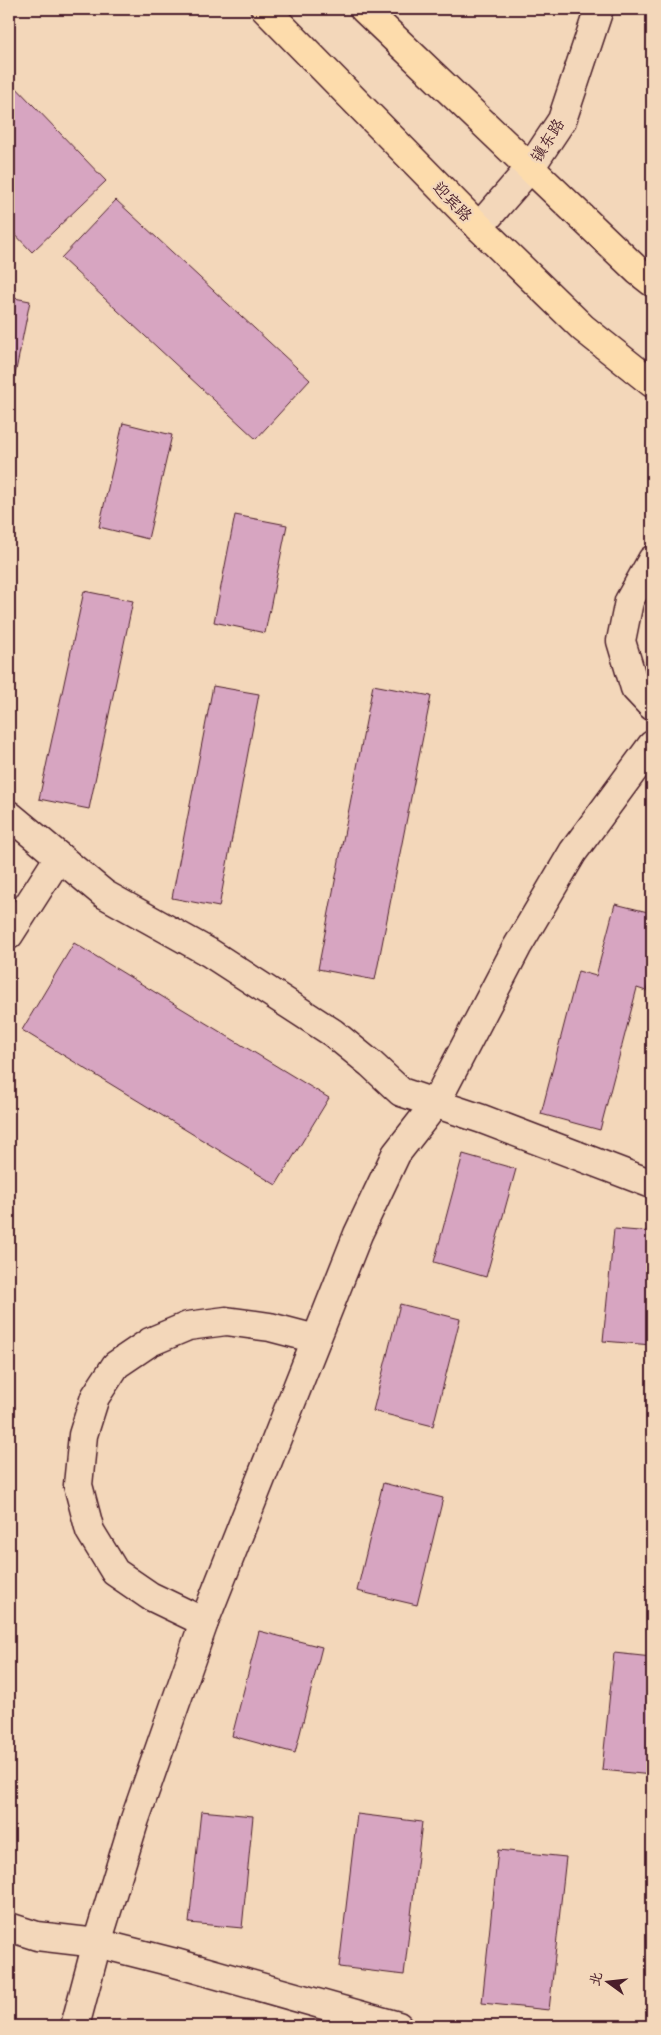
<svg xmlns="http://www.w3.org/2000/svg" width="661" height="2035" viewBox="0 0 661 2035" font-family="Mali,'LXGW WenKai TC',sans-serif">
<rect width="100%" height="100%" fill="#f3d7ba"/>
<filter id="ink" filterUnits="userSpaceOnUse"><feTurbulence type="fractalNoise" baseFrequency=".02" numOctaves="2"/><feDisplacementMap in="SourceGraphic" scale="10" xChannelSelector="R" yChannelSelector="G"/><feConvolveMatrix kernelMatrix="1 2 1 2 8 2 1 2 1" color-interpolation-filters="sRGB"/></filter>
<g filter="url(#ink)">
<g fill="#d7a5c1" stroke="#4a1f2b">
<polygon points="9,80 106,181 32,252 9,228"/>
<polygon points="116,200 310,380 256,439 61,258"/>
<polygon points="9,297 30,301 9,405"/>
<polygon points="123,423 172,435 148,539 99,527"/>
<polygon points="235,515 287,525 265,633 214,622"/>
<polygon points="84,591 133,601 89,809 39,799"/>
<polygon points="373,685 431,696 375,980 318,969"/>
<polygon points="213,686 259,694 219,907 172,898"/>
<polygon points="615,904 652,913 652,968 646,991 637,988 600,1130 541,1114 578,971 596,976"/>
<polygon points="74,943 329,1098 276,1185 22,1030"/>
<polygon points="463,1154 516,1169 486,1277 434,1262"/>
<polygon points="614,1229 652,1232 652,1345 603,1341"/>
<polygon points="400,1304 460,1319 433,1426 373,1411"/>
<polygon points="383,1483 443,1498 417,1605 357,1591"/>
<polygon points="259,1631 322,1647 295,1753 232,1736"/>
<polygon points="614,1653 652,1657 652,1775 602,1770"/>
<polygon points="201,1811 253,1816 242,1928 189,1923"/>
<polygon points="357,1814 422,1822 404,1975 339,1967"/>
<polygon points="498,1850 566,1857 549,2010 482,2003"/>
</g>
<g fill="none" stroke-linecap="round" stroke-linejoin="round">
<g stroke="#4a1f2b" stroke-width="31">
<g id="street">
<polyline points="652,560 629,601 621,641 635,688 652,706"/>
<polyline points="9,815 104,894 210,953 333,1033 371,1064 401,1092 482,1119 652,1184"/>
<polyline points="9,935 59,857"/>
<polyline points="204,1622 150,1596 115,1572 90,1531 78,1485 83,1435 95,1397 116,1365 150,1342 188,1326 226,1321 270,1327 316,1339"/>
<polyline points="9,1927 37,1936 97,1943 172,1962 398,2026"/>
<polyline points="75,2026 97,1943 135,1819 204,1622 358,1234 396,1154 435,1104 517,947 573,852 652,745"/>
</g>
</g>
<g stroke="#4a1f2b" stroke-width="31">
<polyline id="secondary" points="479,227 530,168 562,120 599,9"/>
</g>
<g stroke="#4a1f2b" stroke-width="31">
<g id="primary">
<polyline points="265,9 479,227 583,328 652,383"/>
<polyline points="364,9 638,271 652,282"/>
</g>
</g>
<use href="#street" stroke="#f3d7ba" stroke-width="28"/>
<use href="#secondary" stroke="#f3d7ba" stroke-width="28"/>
<use href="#primary" stroke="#fddcac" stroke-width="28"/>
</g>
</g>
<g text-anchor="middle" stroke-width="5" stroke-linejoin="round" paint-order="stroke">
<g font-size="16" fill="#4a1f2b" stroke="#f3d7ba">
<text transform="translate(547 140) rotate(-58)" y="6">镇东路</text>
<text transform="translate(453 201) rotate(46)" y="6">迎宾路</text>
</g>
</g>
<rect width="661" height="2035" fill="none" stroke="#f3d7ba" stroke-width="30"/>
<rect x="15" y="15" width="631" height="2005" fill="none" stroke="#4a1f2b" stroke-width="2" filter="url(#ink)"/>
<g transform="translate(608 1982) rotate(285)" stroke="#f3d7ba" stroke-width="4" paint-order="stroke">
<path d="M0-4L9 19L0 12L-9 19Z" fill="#4a1f2b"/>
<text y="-8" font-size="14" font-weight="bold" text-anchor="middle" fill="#4a1f2b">北</text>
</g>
</svg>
